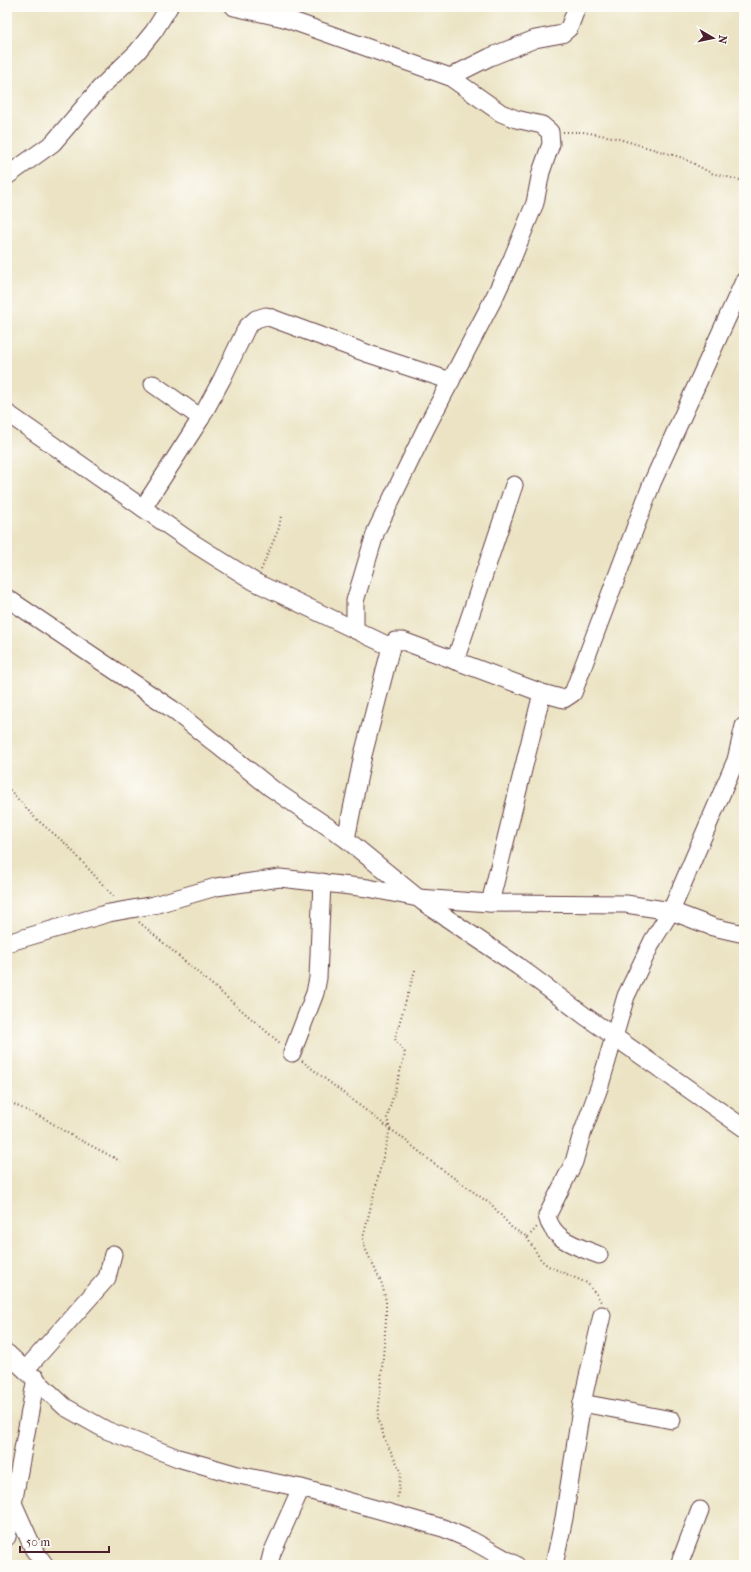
<svg xmlns="http://www.w3.org/2000/svg" width="751" height="1572" viewBox="0 0 751 1572" font-family="'IM FELL French Canon',serif">
<rect width="100%" height="100%" fill="#fdfcf7"/>
<filter id="ink" filterUnits="userSpaceOnUse"><feTurbulence type="fractalNoise" baseFrequency=".025" numOctaves="2"/><feDisplacementMap in="SourceGraphic" scale="8" xChannelSelector="R" yChannelSelector="G"/><feConvolveMatrix kernelMatrix="1 2 1 2 8 2 1 2 1" color-interpolation-filters="sRGB"/></filter>
<filter id="wash" filterUnits="userSpaceOnUse"><feTurbulence type="fractalNoise" baseFrequency=".012" numOctaves="4" result="noise"/><feDisplacementMap in="SourceGraphic" scale="16" xChannelSelector="R" yChannelSelector="G"/><feGaussianBlur stdDeviation="0.9" result="paint"/><feColorMatrix in="noise" values="0 0 0 0 0 0 0 0 0 0 0 0 0 0 0 0 0 1.4 0 .05"/><feComposite in="paint" operator="in"/></filter>
<g filter="url(#wash)">
<rect width="100%" height="100%" fill="#ebe3c3"/>
</g>
<g filter="url(#ink)">
<g fill="none" stroke-linecap="round" stroke-linejoin="round">
<g stroke="#623c42" stroke-width="19">
<g id="minor">
<polyline points="234,7 284,18 450,77 501,113 516,119 542,125 550,132 551,144 541,172 535,203 512,259 495,296 426,428 376,531 355,601 355,630"/>
<polyline points="450,77 490,57 535,39 562,34 569,28 577,7"/>
<polyline points="7,176 53,143 101,87 137,52 154,31 169,7"/>
<polyline points="153,384 201,418"/>
<polyline points="7,413 193,543 255,582 391,647"/>
<polyline points="143,508 201,418 222,379 247,327 256,319 266,316 369,354 451,381"/>
<polyline points="7,598 172,709 271,788 346,839 423,902 518,966 585,1016 744,1128"/>
<polyline points="455,661 514,485"/>
<polyline points="346,839 363,755 391,647 395,641 403,641 542,693 564,699 573,693 652,483 744,281"/>
<polyline points="490,903 542,693"/>
<polyline points="7,943 109,913 154,905 216,887 280,878 368,888 418,898 490,903 626,904 671,911 713,927 744,934"/>
<polyline points="292,1053 315,993 318,978 322,882"/>
<path d="M599,1255C577,1246 553,1241 547,1216L574,1162L581,1137L600,1085L626,996L653,940L671,911L736,760L744,726"/>
<polyline points="7,1353 65,1407 106,1430 178,1458 234,1474 301,1488 443,1528 471,1540 516,1565"/>
<polyline points="26,1369 107,1278 113,1254"/>
<polyline points="582,1403 672,1420"/>
<polyline points="13,1503 34,1550 45,1565"/>
<polyline points="7,1537 36,1378"/>
<polyline points="269,1565 272,1553 301,1488"/>
<polyline points="554,1565 564,1518 582,1403 602,1315"/>
<polyline points="679,1565 700,1510"/>
</g>
</g>
<g stroke="#623c42" stroke-width="2" stroke-dasharray="1 3" stroke-linecap="butt">
<polyline points="563,132 583,132 612,137 683,158 711,173 744,181"/>
<polyline points="261,570 279,528 281,516"/>
<polyline points="7,787 35,818 66,844 115,898"/>
<polyline points="139,922 281,1044"/>
<path d="M415,970L395,1038C396,1045 404,1047 405,1054L387,1118L390,1129L399,1135L433,1163L492,1205L512,1228L526,1236L541,1260L548,1266L587,1283L597,1295L601,1302"/>
<polyline points="302,1061 390,1129 363,1238 365,1248 382,1284 386,1301 386,1320 378,1418 385,1440 401,1471 397,1501"/>
<polyline points="7,1101 47,1120 69,1134 120,1161"/>
<polyline points="528,1237 537,1227"/>
</g>
<use href="#minor" stroke="#fff" stroke-width="17"/>
</g>
</g>
<rect width="751" height="1572" fill="none" stroke="#fdfcf7" stroke-width="24"/>
<g transform="translate(713 38) rotate(99)" stroke="#fdfcf7" stroke-width="3" paint-order="stroke">
<path d="M0-3L7 15L0 10L-7 15Z" fill="#4a1f2b"/>
<text y="-6" font-size="11" font-weight="bold" text-anchor="middle" fill="#4a1f2b">N</text>
</g>
<path d="M20 1546v6h89v-6" fill="none" stroke="#4a1f2b" stroke-width="2"/>
<text x="26" y="1546" font-size="12" fill="#4a1f2b" stroke="#fdfcf7" stroke-width="3" paint-order="stroke">50 m</text>
</svg>
